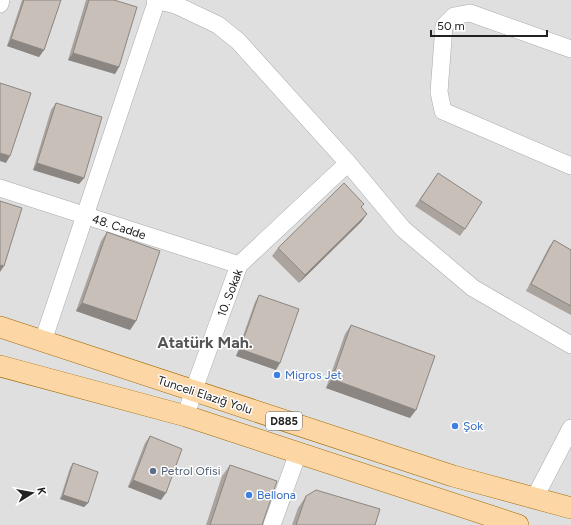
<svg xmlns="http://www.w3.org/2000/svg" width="571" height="525" viewBox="0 0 571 525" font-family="Figtree,sans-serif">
<rect width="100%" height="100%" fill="#f2efe9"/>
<rect fill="#e0dfdf" x="0" y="0" width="571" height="525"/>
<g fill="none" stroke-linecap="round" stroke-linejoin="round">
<g stroke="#a9a9a9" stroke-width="18">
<g id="minor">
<polyline points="155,0 176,5 218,25 238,41 348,163 403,229 473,288 571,345"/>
<polyline points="0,4 1,0"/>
<polyline points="571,49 470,13 454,16 444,26 439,92 443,111 571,166"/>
<polyline points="0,188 239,265"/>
<polyline points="43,341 157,0"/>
<polyline points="186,416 193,392 239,265 348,163"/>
<polyline points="534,499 571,428"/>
<polyline points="272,525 298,453"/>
</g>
</g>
<g stroke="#a06b00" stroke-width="22">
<g id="major">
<polyline points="0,327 453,476 571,508"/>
<polyline points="0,366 186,416 518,525"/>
</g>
</g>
<use href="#minor" stroke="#fff" stroke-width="17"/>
<use href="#major" stroke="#fcd6a4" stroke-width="21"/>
</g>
<g fill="#aba49e">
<polygon points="22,0 61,0 44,50 39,57 7,46"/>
<polygon points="86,0 114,0 119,67 115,74 68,60"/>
<polygon points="56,103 84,178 79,184 33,170 51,110"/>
<polygon points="438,173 465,229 460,236 415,206"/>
<polygon points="364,204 361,208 367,214 361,222 299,283 272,256 278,248"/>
<polygon points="107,232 136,321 130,330 76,311 101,241"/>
<polygon points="554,240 571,250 571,315 526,291 549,247"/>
<polygon points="259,295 276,370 236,356 255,302"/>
<polygon points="351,325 410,418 326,388 345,334"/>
<polygon points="150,436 161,500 128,487 145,443"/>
<polygon points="73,463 88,503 84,507 60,499 70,468"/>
<polygon points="230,465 262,525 206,525 222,476"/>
<polygon points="306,496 375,525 292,525 298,508"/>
</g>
<g fill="#8b8681">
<polygon points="11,39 44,50 39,57 7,46"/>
<polygon points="73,53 119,67 115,74 68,60"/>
<polygon points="0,153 10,156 6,163 0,161"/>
<polygon points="37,163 84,178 79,184 33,170"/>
<polygon points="367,214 361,222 299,283 305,275"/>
<polygon points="0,265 4,266 0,272"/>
<polygon points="82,303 136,321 130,330 76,311"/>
<polygon points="240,349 280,363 276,370 236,356"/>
<polygon points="332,379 416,410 410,418 326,388"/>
<polygon points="133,480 166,493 161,500 128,487"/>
<polygon points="63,495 88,503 84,507 60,499"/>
</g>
<g fill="#c7bfb8" stroke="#8b8681">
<polygon points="24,0 61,0 44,50 11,39"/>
<polygon points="89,0 114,0 137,7 119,67 73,53"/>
<polygon points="0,83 31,93 10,156 0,153"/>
<polygon points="56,103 102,117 84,178 37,163"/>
<polygon points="438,173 482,202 465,229 420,200"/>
<polygon points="344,183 364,204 361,207 367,214 305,275 278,248"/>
<polygon points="0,201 22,208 4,266 0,265"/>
<polygon points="107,232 160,251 136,321 82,303"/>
<polygon points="554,240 571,250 571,306 531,284"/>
<polygon points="259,295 299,309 280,363 240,349"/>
<polygon points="351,325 435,356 416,410 332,379"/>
<polygon points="150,436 182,449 166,493 133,480"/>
<polygon points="73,463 98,472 88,503 63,495"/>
<polygon points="230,465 277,481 262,525 210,525"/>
<polygon points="316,490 380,509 375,525 296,525 306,496"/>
</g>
<g fill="#3f7fe0" stroke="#fff" stroke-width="1.5">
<circle cx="277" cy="375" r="4"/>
<circle cx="455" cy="426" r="4"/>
<circle cx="249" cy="495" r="4"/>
</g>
<circle fill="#5c6f8a" stroke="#fff" stroke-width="1.5" cx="153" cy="471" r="4"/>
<g text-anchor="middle" stroke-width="3" stroke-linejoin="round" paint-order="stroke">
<rect fill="#fff" stroke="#646464" stroke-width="1" x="266" y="412" width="36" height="18" rx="3"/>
<g font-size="11" font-weight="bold" fill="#222">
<text x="284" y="425">D885</text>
</g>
<g font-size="12" fill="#222" stroke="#fff">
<text transform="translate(119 227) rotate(18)" y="4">48. Cadde</text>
<text transform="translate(230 293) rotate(-69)" y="4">10. Sokak</text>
<text transform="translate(205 395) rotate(18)" y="4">Tunceli Elazığ Yolu</text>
</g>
<g font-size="12" fill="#366cbe" stroke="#fff" text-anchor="start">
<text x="285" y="379">Migros Jet</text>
<text x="463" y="430">Şok</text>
<text x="257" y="499">Bellona</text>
</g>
<g font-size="12" fill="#4e5e75" stroke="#fff" text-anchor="start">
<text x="161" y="475">Petrol Ofisi</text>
</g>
<g font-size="16" font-weight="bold" fill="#555" stroke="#fff">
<text x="205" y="348">Atatürk Mah.</text>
</g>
</g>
<g transform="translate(32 493) rotate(79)" stroke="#ffffff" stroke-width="3" paint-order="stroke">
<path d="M0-3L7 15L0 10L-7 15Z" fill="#222222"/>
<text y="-6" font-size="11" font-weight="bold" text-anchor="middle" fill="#222222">K</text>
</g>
<path d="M431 30v6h116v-6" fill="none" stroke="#222222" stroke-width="2"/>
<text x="437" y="30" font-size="12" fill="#222222" stroke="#ffffff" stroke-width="3" paint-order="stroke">50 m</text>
</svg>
